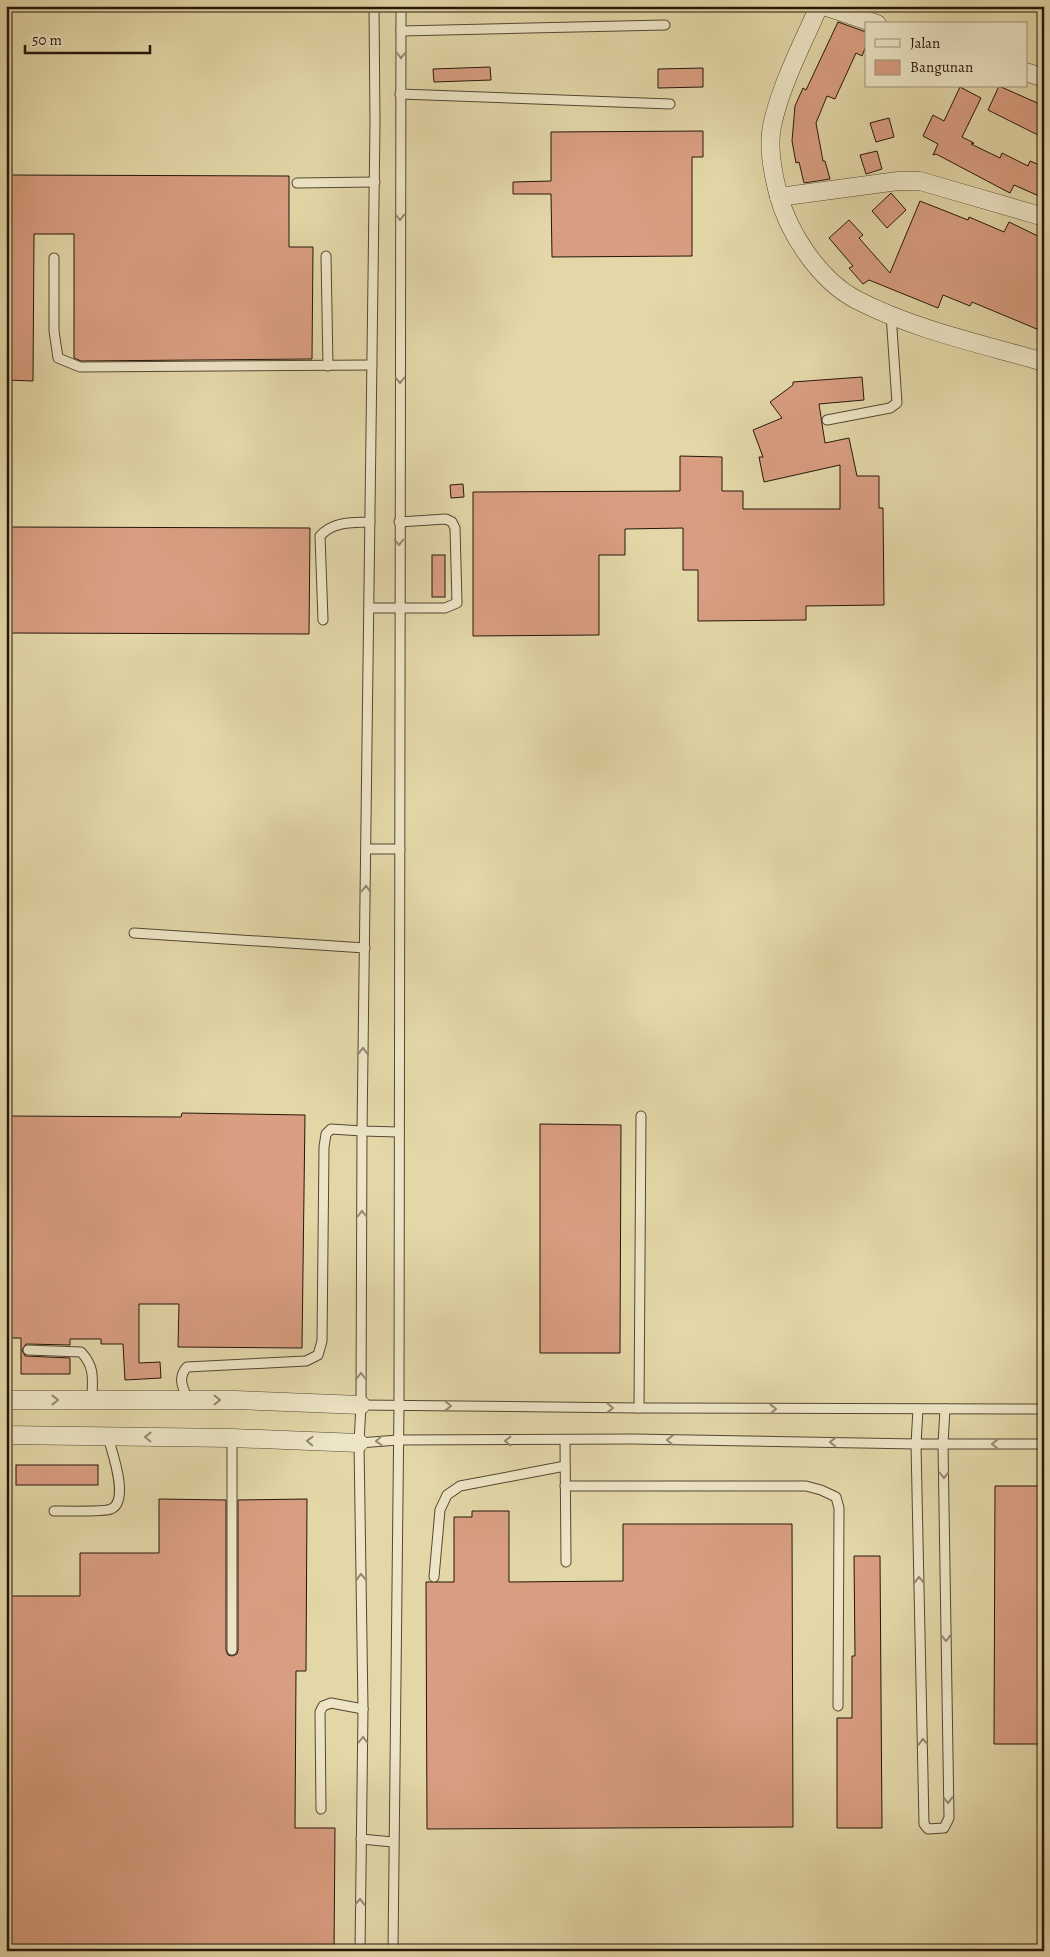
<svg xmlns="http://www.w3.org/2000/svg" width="1050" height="1957" viewBox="0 0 1050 1957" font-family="Alegreya,serif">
<rect width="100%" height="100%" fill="#e3d7a8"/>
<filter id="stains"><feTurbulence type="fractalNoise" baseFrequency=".004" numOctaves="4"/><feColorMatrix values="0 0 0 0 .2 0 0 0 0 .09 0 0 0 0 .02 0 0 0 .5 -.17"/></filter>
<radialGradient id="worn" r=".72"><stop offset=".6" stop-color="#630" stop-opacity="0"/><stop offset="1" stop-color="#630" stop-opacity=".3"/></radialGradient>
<g fill="#d99e81" stroke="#26170a">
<polygon points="838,22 866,32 866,46 862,56 856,53 835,99 827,96 816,123 823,161 825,161 830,179 804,183 799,162 796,163 792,141 795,106 803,88 806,90"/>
<polygon points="490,67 491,80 434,82 433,69"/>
<polygon points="703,68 703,87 658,88 658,69"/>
<polygon points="999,86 1044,106 1044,138 988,110"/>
<polygon points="960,87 981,98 962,137 974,143 971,144 1000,158 1002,153 1028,166 1030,161 1044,167 1044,186 1039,196 1014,185 1010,193 936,154 933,155 938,144 923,136 933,115 944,121"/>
<polygon points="889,118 894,137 876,142 870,123"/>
<polygon points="703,131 703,157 692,157 692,256 552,257 551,194 513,194 513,182 551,181 551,132"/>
<polygon points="877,151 882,169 866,174 860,155"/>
<polygon points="6,175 289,176 289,247 313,247 312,359 81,361 74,358 74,234 34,234 33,381 7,380"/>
<polygon points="891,193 906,210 887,228 872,211"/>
<polygon points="920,201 968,220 969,217 1004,232 1009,222 1044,239 1044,332 972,302 970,306 943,295 938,308 869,280 863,284 849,268 853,266 829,238 849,220 863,235 859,238 890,273"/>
<polygon points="862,377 864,400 819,404 825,443 849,438 857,476 879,476 879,508 883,508 884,605 806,606 806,620 698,621 698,570 683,570 683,528 625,529 625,555 599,555 599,635 473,636 473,492 680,491 680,456 722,457 722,491 743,491 743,509 840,509 840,465 764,482 759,457 763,457 753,430 782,418 770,402 793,385 793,382"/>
<polygon points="463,484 464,497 451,498 450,485"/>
<polygon points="10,527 310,528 309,634 10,633"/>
<rect x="432" y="555" width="13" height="42"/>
<polygon points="182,1113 305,1115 302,1348 178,1347 179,1304 139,1304 139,1363 160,1362 161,1378 125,1380 123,1344 101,1344 101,1339 70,1339 70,1345 26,1344 22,1350 25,1356 70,1358 70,1374 21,1374 21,1338 6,1338 7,1116 181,1117"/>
<polygon points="540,1124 621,1125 620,1353 540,1353"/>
<rect x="16" y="1465" width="82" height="20"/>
<polygon points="995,1486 1044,1486 1044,1744 994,1744"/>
<polygon points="159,1499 226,1500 226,1650 228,1655 232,1656 237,1654 238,1650 238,1500 307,1499 306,1671 296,1671 295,1828 335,1828 334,1951 6,1951 6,1596 80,1596 80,1553 159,1553"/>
<polygon points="472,1511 509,1511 509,1582 623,1581 623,1524 792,1524 793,1827 427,1829 426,1582 454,1582 454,1517 472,1517"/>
<polygon points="854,1556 880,1556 882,1828 837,1828 837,1718 852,1718 852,1656 855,1656"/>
</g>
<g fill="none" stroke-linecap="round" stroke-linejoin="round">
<g stroke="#554732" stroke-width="11">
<g id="lane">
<polyline points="401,31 665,25"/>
<polyline points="400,94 670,104"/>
<polyline points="297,183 375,182"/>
<polyline points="326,256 328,366"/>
<polyline points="54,258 54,331 58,358 80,367 372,365"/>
<polyline points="827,420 890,408 897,403 891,314"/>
<polyline points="370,608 445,608 457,603 455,528 452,522 446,519 399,522"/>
<path d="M323,620L320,536C333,521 352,523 370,522"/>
<polyline points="366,849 400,849"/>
<polyline points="134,933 365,948"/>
<path d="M28,1350L81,1352C96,1368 92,1380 92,1400"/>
<path d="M188,1400C183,1388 177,1378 187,1367L306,1361L318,1355L322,1341L324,1147L326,1134L331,1129L362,1131L399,1132"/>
<polyline points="361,1405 639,1408 1044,1409"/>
<polyline points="639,1408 641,1116"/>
<polyline points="918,1409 916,1444 924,1824 928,1829 944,1828 949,1818 943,1444 945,1409"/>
<polyline points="565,1441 566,1562"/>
<polyline points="359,1443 398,1440 633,1439 916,1444 1044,1444"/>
<polyline points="565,1486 806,1486 821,1490 836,1497 839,1508 838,1706"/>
<path d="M54,1511C64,1511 105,1512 111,1509C130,1501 112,1452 108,1437"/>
<polyline points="434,1577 440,1510 447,1495 460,1486 565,1466"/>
<polyline points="232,1650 232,1438"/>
<polyline points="321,1809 320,1712 323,1706 331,1703 363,1709"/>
<polyline points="361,1839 393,1842"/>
<polyline points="360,1951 363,1709 359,1443 361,1405 362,1131 375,123 374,6"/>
<polyline points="393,1951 399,1405 401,6"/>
</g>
</g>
<g stroke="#554732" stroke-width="19">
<g id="street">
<path d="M819,6C802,45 781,84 772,126C768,146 773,174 778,193C788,233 820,281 857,300C915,330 982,344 1044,362"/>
<polyline points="824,6 877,24"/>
<polyline points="1026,72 1044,78"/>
<polyline points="779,197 898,181 920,181 1044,217"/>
<polyline points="6,1400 235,1400 361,1405"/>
<polyline points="6,1435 232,1438 359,1443"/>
</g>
</g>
<use href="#lane" stroke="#ede5c6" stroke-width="9"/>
<use href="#street" stroke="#ede5c6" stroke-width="18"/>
</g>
<defs><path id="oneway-chevron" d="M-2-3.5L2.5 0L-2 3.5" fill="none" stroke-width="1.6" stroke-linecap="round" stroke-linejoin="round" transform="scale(1.25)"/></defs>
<g stroke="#938871">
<use href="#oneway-chevron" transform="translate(401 55) rotate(90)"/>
<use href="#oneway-chevron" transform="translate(400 217) rotate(90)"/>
<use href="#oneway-chevron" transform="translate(400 380) rotate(90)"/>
<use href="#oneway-chevron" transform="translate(399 542) rotate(90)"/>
<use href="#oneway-chevron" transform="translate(366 889) rotate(-89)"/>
<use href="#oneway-chevron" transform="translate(363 1051) rotate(-89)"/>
<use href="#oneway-chevron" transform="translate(362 1214) rotate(-90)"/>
<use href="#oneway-chevron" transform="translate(361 1376) rotate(-90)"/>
<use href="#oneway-chevron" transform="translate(55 1400)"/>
<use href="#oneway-chevron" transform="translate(217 1400)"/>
<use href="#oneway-chevron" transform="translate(448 1406) rotate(1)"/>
<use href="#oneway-chevron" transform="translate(610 1408) rotate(1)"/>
<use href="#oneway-chevron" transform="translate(773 1409)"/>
<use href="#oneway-chevron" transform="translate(148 1437) rotate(-179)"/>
<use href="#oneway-chevron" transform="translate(670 1440) rotate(-179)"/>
<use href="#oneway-chevron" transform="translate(310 1441) rotate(-178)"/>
<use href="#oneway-chevron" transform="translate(379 1441) rotate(177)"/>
<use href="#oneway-chevron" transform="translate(508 1441) rotate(-180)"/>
<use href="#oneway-chevron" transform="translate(833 1442) rotate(-179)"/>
<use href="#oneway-chevron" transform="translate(995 1444) rotate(180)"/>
<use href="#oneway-chevron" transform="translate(944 1475) rotate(89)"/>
<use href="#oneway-chevron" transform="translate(361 1577) rotate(-91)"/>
<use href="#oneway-chevron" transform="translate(919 1580) rotate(-91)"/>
<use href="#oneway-chevron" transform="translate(946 1638) rotate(89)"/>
<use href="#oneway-chevron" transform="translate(363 1740) rotate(-89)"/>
<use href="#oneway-chevron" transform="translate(923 1742) rotate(-91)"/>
<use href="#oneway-chevron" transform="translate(948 1800) rotate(89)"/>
<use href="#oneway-chevron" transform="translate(360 1902) rotate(-89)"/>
</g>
<rect width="1050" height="1957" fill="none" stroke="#e3d7a8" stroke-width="25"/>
<rect x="8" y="8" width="1035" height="1942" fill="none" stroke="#26170a" stroke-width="2.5"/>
<rect x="12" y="12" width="1025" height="1932" fill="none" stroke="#26170a"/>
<rect x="865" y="22" width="162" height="65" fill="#ede5c6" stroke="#9d937b"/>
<rect x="875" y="39" width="25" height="8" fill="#ede5c6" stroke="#9d937b"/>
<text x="910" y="48" font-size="15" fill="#26170a">Jalan</text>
<rect x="875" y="60" width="25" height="15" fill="#d99e81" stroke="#9d937b"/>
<text x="910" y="72" font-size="15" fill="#26170a">Bangunan</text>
<path d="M25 45v8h125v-8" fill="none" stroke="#26170a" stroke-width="2.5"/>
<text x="32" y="45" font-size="15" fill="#26170a" stroke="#ede5c6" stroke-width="4" paint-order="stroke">50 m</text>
<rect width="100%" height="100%" filter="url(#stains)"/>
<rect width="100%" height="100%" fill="url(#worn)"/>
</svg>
